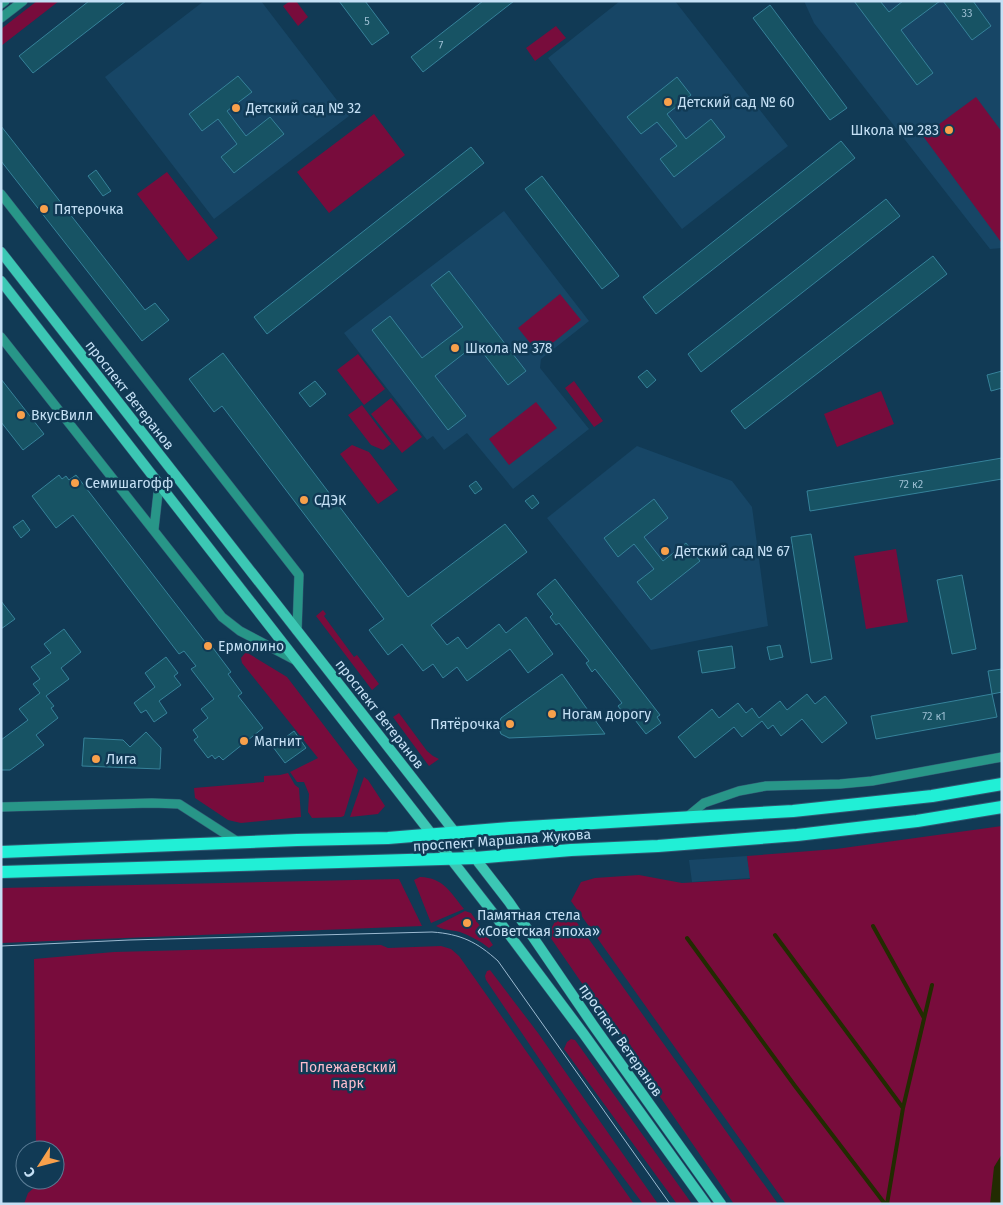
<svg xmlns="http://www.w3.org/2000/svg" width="1003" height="1205" viewBox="0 0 1003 1205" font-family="'Fira Sans',sans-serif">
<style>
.built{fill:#174666}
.green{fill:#780c3c}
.water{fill:#222b01}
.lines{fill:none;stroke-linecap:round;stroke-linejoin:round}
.stream{stroke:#222b01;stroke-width:4}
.building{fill:#175364;stroke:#36829a}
.street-casing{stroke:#315872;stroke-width:10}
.secondary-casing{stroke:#315872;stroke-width:11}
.primary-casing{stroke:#315872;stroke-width:14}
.street{stroke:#289688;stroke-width:9}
.secondary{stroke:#3cc7b4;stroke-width:10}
.primary{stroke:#21efd6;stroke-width:12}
.tram{stroke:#9cbad1;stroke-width:1}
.poi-dot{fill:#f8a04b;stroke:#113a55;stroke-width:2}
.labels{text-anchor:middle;stroke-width:5;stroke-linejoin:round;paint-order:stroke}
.number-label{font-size:11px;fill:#9abdd1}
.poi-label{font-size:14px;fill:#c5e0f5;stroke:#113a55;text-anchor:start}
.street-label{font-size:14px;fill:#c5e0f5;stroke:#113a55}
.park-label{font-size:14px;fill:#fcbdcd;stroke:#113a55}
</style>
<rect width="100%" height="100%" fill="#113a55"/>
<path class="built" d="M 204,1 L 261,1 L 349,116 L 214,219 L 105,77 Z
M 620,1 L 675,1 L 788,146 L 682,229 L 548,58 Z
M 804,1 L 1002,1 L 1002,248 L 990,249 L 814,23 Z
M 504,211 L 589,321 L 541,359 L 540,368 L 589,429 L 513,489 L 467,433 L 444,450 L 433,436 L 427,440 L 344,333 Z
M 637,446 L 732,481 L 752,507 L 768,626 L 651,650 L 547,518 Z
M 747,856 L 751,878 L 692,882 L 689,860 Z"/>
<path class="green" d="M 37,1 L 59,1 L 1,46 L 1,29 Z
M 290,1 L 296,1 L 308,17 L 298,26 L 283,6 Z
M 556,26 L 566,38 L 535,61 L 526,48 Z
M 976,97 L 1002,132 L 1001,242 L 923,136 Z
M 374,114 L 405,155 L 329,213 L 297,172 Z
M 167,172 L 218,238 L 188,261 L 137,194 Z
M 560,294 L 581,320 L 539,354 L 518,328 Z
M 358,354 L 385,389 L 364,405 L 337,370 Z
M 574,381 L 603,421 L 594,427 L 565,388 Z
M 881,391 L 894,424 L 837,447 L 824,414 Z
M 391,398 L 422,437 L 402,453 L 371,414 Z
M 536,402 L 557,428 L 509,465 L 489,439 Z
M 362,405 L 391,444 L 383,450 L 371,445 L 348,415 Z
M 352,445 L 369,452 L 398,490 L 378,504 L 340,454 Z
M 896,549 L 908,622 L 866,629 L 854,556 Z
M 323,610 L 326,614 L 324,616 L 354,657 L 357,655 L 379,684 L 372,690 L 316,616 Z
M 246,652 L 287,677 L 358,770 L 344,816 L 341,817 L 312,818 L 308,812 L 309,794 L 304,782 L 297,782 L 290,772 L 318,758 L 242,663 L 241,658 Z
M 399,713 L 427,751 L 433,756 L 439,759 L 429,766 L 393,717 Z
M 288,773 L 295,785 L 299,788 L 301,817 L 241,823 L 228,820 L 195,798 L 194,788 L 264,782 L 264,776 L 280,775 Z
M 364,777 L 368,780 L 385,806 L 378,814 L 350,817 Z
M 1002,826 L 1002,1204 L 786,1204 L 571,901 L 581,882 L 595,878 L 639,875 L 682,883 L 750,879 L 747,856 L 836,849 Z
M 420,877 C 444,878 450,892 464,909 L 431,923 L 414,880 Z
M 399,879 L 422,926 L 1,943 L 1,888 Z
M 568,910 L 778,1204 L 734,1204 L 548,934 L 560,913 Z
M 465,911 L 471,913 L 493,945 L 489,948 C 480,941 471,936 460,932 C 452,930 442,930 436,926 Z
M 381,945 L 388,948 L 441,946 L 451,949 L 459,956 L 634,1204 L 24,1204 L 28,1193 L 35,1187 L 35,1180 L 55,1180 L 55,1150 L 36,1150 L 34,959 L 114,952 Z
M 490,970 L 538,1033 L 658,1204 L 643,1204 L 582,1122 L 486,980 L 485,976 L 487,971 Z
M 571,1039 L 575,1040 L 692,1204 L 677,1204 L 564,1049 L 567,1042 Z"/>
<path class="water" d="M 1002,1154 L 1002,1204 L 990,1204 L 994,1167 Z"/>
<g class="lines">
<path class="stream" d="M 873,926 L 924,1018
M 775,935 L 903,1108
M 687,938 L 795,1086 L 885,1204
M 887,1204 L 903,1108 L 932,985"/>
</g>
<path class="building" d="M 89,1 L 126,1 L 33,73 L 19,56 Z
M 339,1 L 365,1 L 389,33 L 372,45 Z
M 483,1 L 514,1 L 423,72 L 411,57 Z
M 854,1 L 880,1 L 889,12 L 903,1 L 940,1 L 901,30 L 933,73 L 917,85 Z
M 943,1 L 973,1 L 991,26 L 972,40 Z
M 770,5 L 847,108 L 830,120 L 753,18 Z
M 238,76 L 252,92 L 227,111 L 246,136 L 270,117 L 284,134 L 234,173 L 221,157 L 237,144 L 218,119 L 202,131 L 189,114 Z
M 677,77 L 691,95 L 667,114 L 686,139 L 711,119 L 725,137 L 674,177 L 660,159 L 677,146 L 657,122 L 641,134 L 627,117 Z
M 1,126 L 145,310 L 155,303 L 169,320 L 142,341 L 1,161 Z
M 841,141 L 855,158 L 656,314 L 643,297 Z
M 471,147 L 484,163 L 267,334 L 254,317 Z
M 96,170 L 111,191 L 103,196 L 88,176 Z
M 542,176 L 619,276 L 602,289 L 525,189 Z
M 886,199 L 900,216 L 701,372 L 688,354 Z
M 933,256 L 947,274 L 745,429 L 731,411 Z
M 449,271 L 526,371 L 508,385 L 476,344 L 435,376 L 466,416 L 448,430 L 372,330 L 390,316 L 422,358 L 463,327 L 431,285 Z
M 223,353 L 408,597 L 505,524 L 527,552 L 431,625 L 447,645 L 458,637 L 467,649 L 499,624 L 506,633 L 526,617 L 553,654 L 528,673 L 510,649 L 467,681 L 457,667 L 443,678 L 433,664 L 423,671 L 402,644 L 388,655 L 369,630 L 384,619 L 222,406 L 214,412 L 189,379 Z
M 647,370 L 656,380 L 647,388 L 638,377 Z
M 1002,371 L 1002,388 L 991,391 L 987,375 Z
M 1,379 L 44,434 L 23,450 L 1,422 Z
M 315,381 L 326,394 L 310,407 L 299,393 Z
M 1002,458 L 1002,479 L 810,511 L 807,491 Z
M 59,475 L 62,479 L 66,476 L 69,480 L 76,475 L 205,642 L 207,640 L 231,672 L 228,674 L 242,693 L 238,696 L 263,728 L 223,760 L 219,756 L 215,759 L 212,755 L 208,758 L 194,740 L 198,737 L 193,730 L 208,718 L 201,709 L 214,699 L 191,669 L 196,666 L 184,651 L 179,654 L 73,515 L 56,528 L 32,496 Z
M 476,481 L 482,489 L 475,494 L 469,486 Z
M 533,495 L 539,503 L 532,509 L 525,501 Z
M 654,499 L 668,518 L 644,537 L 663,561 L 686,543 L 700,561 L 651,600 L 637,582 L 654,569 L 634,544 L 618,557 L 604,538 Z
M 23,520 L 30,530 L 21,538 L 13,527 Z
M 811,534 L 832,659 L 811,663 L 791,537 Z
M 962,575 L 976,649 L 952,654 L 937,580 Z
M 555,579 L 660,715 L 657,717 L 661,723 L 646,734 L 628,711 L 624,714 L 618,706 L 622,703 L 595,669 L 592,672 L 586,663 L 589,661 L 559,623 L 556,625 L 550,617 L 553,614 L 537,594 Z
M 1,601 L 15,619 L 1,629 Z
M 64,629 L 81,652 L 61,668 L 69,679 L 46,696 L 54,706 L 51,708 L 58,718 L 36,735 L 44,745 L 10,770 L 1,770 L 1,740 L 28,720 L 19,709 L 40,693 L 33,684 L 40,679 L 31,667 L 51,653 L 44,644 Z
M 780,645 L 783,657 L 770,660 L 767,647 Z
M 732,646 L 735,668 L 702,673 L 698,651 Z
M 166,657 L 178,673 L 174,676 L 181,685 L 159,701 L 167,713 L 154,722 L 146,710 L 141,713 L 134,703 L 155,687 L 145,673 Z
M 1002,669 L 1002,692 L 992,694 L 988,671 Z
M 562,674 L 605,734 L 509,738 L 501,734 L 498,726 L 501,718 Z
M 807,694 L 815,704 L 825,696 L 847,723 L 822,743 L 802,719 L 781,736 L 773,725 L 768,729 L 762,721 L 742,737 L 734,727 L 695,758 L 678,737 L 712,709 L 719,718 L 738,703 L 746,713 L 752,708 L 759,718 L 780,701 L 787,710 Z
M 992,694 L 997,717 L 876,739 L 871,716 Z
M 294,731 L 306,748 L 285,763 L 273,747 Z
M 146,732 L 161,748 L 160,769 L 82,766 L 84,738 L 123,740 L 130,747 Z"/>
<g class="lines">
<defs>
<path id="street" d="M 1,4 L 5,1
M 1,18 L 23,1
M 1,194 L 299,575 L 297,631
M 1,337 L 222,617 L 240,631 L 295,660
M 154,529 L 159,484
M 1,807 L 152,803 L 179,804 L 238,842
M 687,817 L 704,803 L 739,791 L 766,786 L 840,784 L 872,781 L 1002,757"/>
<path id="secondary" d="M 1,252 L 475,858 L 509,902 L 593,1025 L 721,1204
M 1,281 L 493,913 L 583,1033 L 706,1204"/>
<path id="primary" d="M 1,852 L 297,840 L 388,838 L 510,828 L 793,811 L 932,796 L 1002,784
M 1,872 L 475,858 L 571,850 L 658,846 L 797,835 L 917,821 L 1002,807"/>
</defs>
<use href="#street" class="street-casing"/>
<use href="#secondary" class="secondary-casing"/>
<use href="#primary" class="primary-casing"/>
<use href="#street" class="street"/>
<use href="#secondary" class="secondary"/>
<use href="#primary" class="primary"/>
<path class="tram" d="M 1,946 L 129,940 L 432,932 C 461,934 477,942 498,961 L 670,1204"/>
</g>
<g class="poi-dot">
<circle cx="668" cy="102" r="5"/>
<circle cx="236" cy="108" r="5"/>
<circle cx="949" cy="130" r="5"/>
<circle cx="44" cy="209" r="5"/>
<circle cx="455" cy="348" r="5"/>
<circle cx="21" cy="415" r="5"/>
<circle cx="75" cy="483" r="5"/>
<circle cx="304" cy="500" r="5"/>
<circle cx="665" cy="551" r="5"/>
<circle cx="208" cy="646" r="5"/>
<circle cx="552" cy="714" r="5"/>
<circle cx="510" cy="724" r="5"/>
<circle cx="244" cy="741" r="5"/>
<circle cx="96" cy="759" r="5"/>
<circle cx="467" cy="923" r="5"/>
</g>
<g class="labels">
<g class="number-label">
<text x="967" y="17">33</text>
<text x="367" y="25">5</text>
<text x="441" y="49">7</text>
<text x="911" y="488">72 к2</text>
<text x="934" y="720">72 к1</text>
</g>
<g class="poi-label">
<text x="678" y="107">Детский сад № 60</text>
<text x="246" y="113">Детский сад № 32</text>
<text x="939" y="135" text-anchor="end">Школа № 283</text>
<text x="54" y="214">Пятерочка</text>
<text x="465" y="353">Школа № 378</text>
<text x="31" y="420">ВкусВилл</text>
<text x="85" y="488">Семишагофф</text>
<text x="314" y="505">СДЭК</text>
<text x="675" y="556">Детский сад № 67</text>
<text x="218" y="651">Ермолино</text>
<text x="562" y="719">Ногам дорогу</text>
<text x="500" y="729" text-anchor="end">Пятёрочка</text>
<text x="254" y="746">Магнит</text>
<text x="106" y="764">Лига</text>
<text x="477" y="920">Памятная стела<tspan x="477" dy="16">«Советская эпоха»</tspan></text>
</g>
<g class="street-label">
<text transform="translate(130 395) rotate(52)" y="5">проспект Ветеранов</text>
<text transform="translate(380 714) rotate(52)" y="5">проспект Ветеранов</text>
<text transform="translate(502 840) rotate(-4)" y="5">проспект Маршала Жукова</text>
<text transform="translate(621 1040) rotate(55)" y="5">проспект Ветеранов</text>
</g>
<g class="park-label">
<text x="348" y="1072">Полежаевский<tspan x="348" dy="16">парк</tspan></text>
</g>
</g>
<rect width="1003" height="1205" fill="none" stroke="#c5e0f5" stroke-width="5"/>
<g transform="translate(40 1165) rotate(234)"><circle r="24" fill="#113a55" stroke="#597c95"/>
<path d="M0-4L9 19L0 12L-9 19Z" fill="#f8a04b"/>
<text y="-8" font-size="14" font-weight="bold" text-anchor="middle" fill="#c5e0f5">С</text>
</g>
</svg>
